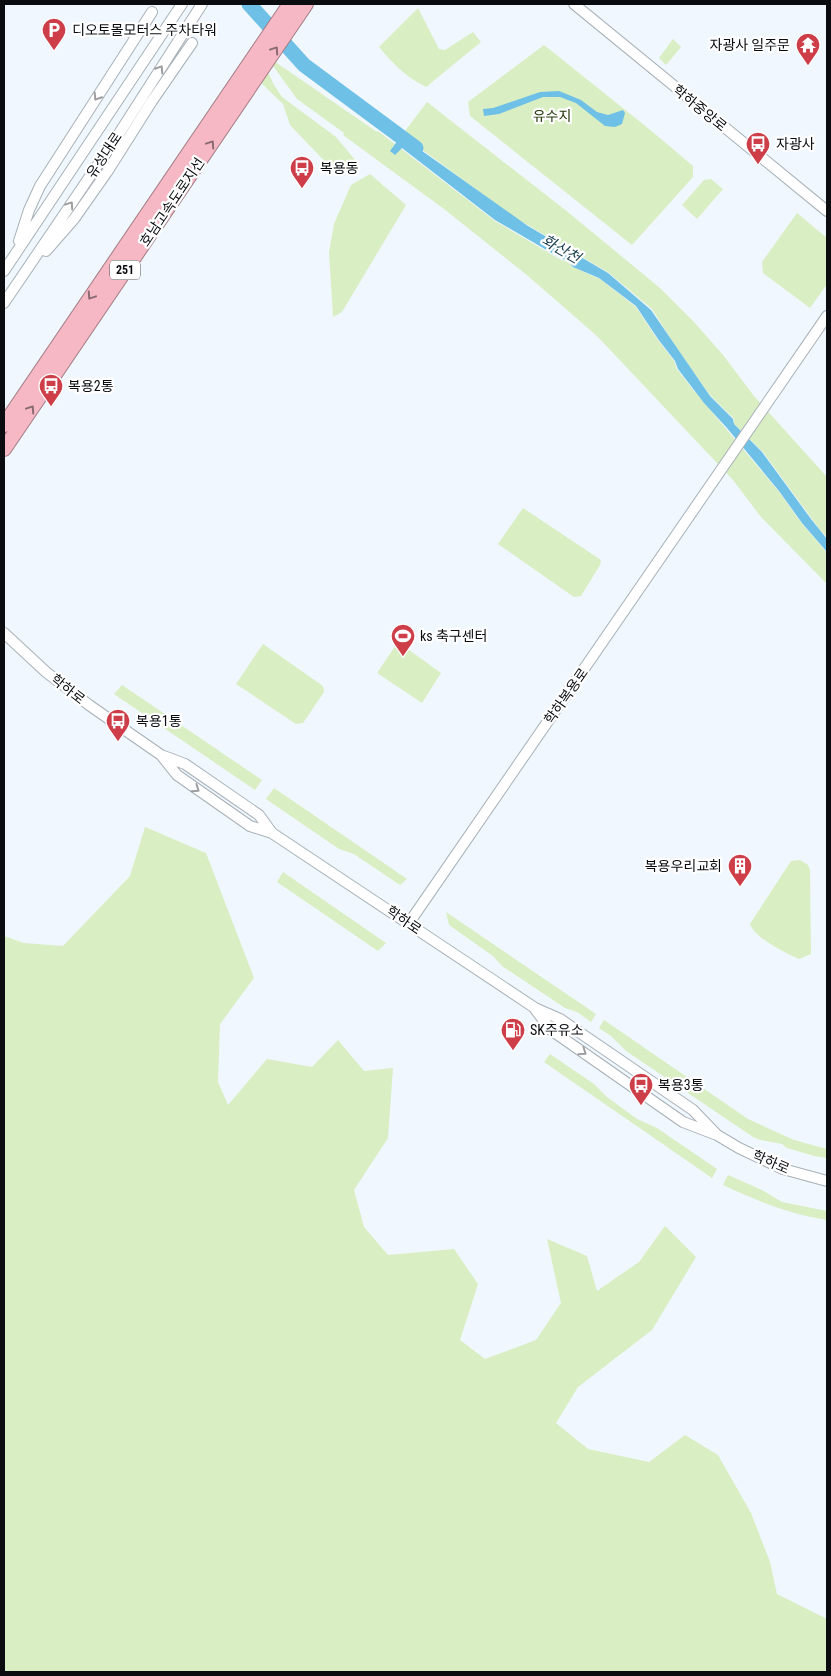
<svg xmlns="http://www.w3.org/2000/svg" width="831" height="1676" viewBox="0 0 831 1676" font-family="'Roboto Condensed','Noto Sans KR',sans-serif">
<style>
.green{fill:#d9eec2}
.water{fill:#6ec0e6}
.lines{fill:none;stroke-linecap:round;stroke-linejoin:round}
.river{stroke:#6ec0e6;stroke-width:15}
.secondary-casing{stroke:#a8b0b8;stroke-width:12}
.highway-casing{stroke:#a37c85;stroke-width:16}
.secondary{stroke:#fff;stroke-width:10}
.highway{stroke:#f5b8c4;stroke-width:14}
.oneway{stroke:#8b6b73}
.oneway2{stroke:#9d9e9f}
.labels{text-anchor:middle;stroke-width:4.5;stroke-linejoin:round;paint-order:stroke}
.shield{fill:#fff;stroke:#545557;stroke-width:1}
.shield-label{font-size:12px;font-weight:bold;fill:#0a0c0f}
.poi-label{font-size:14px;fill:#0a0c0f;stroke:#fff;text-anchor:start}
.street-label{font-size:14px;fill:#0a0c0f;stroke:#fff}
.park-label{font-size:14px;fill:#1e3000;stroke:#fff}
.water-label{font-size:15px;font-style:italic;fill:#1d4252;stroke:#fff}
</style>
<rect width="100%" height="100%" fill="#f0f7fe"/>
<path class="green" d="M 418,8 L 439,49 L 445,50 L 473,32 L 481,42 L 426,87 C 406,77 393,64 379,47 Z
M 673,39 L 681,47 L 666,65 L 659,58 Z
M 544,45 L 649,129 L 693,166 L 693,177 L 632,245 L 470,116 L 468,102 Z
M 274,61 L 377,132 L 378,131 L 495,221 L 561,260 L 567,261 L 573,267 L 600,279 L 636,307 L 655,336 L 674,361 L 677,369 L 690,386 L 780,493 L 799,520 L 827,553 L 827,584 L 761,517 L 733,480 L 597,336 L 528,276 L 444,209 L 343,135 L 344,133 L 297,99 L 271,63 Z
M 266,71 L 269,74 L 274,85 L 282,97 L 336,137 L 356,161 L 351,168 L 333,170 L 290,125 L 283,104 L 259,81 Z
M 427,102 L 569,213 L 660,288 L 694,322 L 723,355 L 754,396 L 827,477 L 827,537 L 820,530 L 763,452 L 734,424 L 734,419 L 709,394 L 676,347 L 652,309 L 609,273 L 514,217 L 402,135 Z
M 370,174 L 406,205 L 342,312 L 333,317 L 329,252 L 334,224 L 351,185 Z
M 711,179 L 723,189 L 697,219 L 682,205 L 704,180 Z
M 797,213 L 827,238 L 827,284 L 810,308 L 763,273 L 762,262 Z
M 523,508 L 601,560 L 600,565 L 581,596 L 574,597 L 498,544 Z
M 398,642 L 441,673 L 422,703 L 377,673 Z
M 263,644 L 323,686 L 324,692 L 303,723 L 296,724 L 236,684 Z
M 122,685 L 262,780 L 255,790 L 114,694 Z
M 274,788 L 407,879 L 400,885 L 354,854 L 339,849 L 266,799 Z
M 145,827 L 206,853 L 254,978 L 220,1024 L 218,1082 L 228,1105 L 267,1059 L 312,1067 L 338,1040 L 364,1071 L 393,1068 L 388,1138 L 354,1190 L 364,1227 L 388,1255 L 454,1249 L 478,1284 L 460,1340 L 485,1359 L 536,1340 L 561,1303 L 547,1239 L 587,1256 L 597,1291 L 639,1262 L 665,1226 L 696,1257 L 652,1330 L 578,1387 L 556,1423 L 588,1449 L 649,1462 L 685,1435 L 718,1455 L 751,1513 L 770,1562 L 777,1594 L 827,1619 L 827,1672 L 4,1672 L 4,936 L 24,943 L 63,946 L 130,876 Z
M 800,860 L 808,865 L 810,870 L 811,954 L 799,959 C 785,953 755,938 750,924 L 791,861 Z
M 283,872 L 386,943 L 378,951 L 277,882 Z
M 446,912 L 596,1014 L 591,1022 L 577,1012 L 565,1008 L 502,966 L 493,956 L 449,925 Z
M 604,1020 L 748,1119 L 794,1140 L 827,1149 L 827,1158 L 814,1156 L 787,1148 L 782,1144 L 760,1140 L 753,1137 L 626,1051 L 611,1036 L 599,1028 Z
M 550,1054 L 594,1084 L 607,1097 L 637,1119 L 657,1128 L 717,1169 L 712,1178 L 544,1062 Z
M 728,1175 L 762,1190 L 782,1202 L 827,1211 L 827,1220 C 790,1214 757,1201 723,1185 Z"/>
<path class="water" d="M 559,91 L 581,100 L 597,112 L 608,115 L 623,110 L 625,113 L 622,124 L 615,127 L 605,126 L 576,103 L 560,97 L 543,97 L 499,114 L 484,116 L 483,109 L 493,108 L 540,92 Z
M 401,136 L 528,226 L 608,273 L 651,310 L 710,396 L 733,419 L 734,424 L 762,452 L 811,519 L 827,539 L 827,552 L 802,523 L 779,491 L 727,428 L 704,403 L 678,369 L 675,361 L 658,339 L 636,306 L 599,278 L 573,267 L 567,260 L 562,259 L 495,220 L 402,148 L 395,155 L 390,151 Z"/>
<g class="lines">
<path class="river" d="M 249,4 L 304,65 L 416,148"/>
<defs>
<path id="secondary" d="M 574,4 L 827,211
M 19,241 L 29,210 L 40,186 L 152,12
M 46,251 L 74,219 L 107,172 L 152,101 L 192,43
M 4,271 L 182,4
M 4,303 L 120,132 L 202,4
M 4,633 L 46,672 L 89,705 L 161,755 L 185,764 L 259,815 L 272,833
M 161,755 L 177,775 L 250,826 L 272,833 L 535,1008 L 560,1019 L 693,1110 L 717,1135
M 409,923 L 827,316
M 535,1009 L 551,1030 L 683,1122 L 717,1135 L 739,1148 L 783,1169 L 827,1181"/>
<path id="highway" d="M 4,425 L 290,4
M 4,449 L 306,4"/>
</defs>
<use href="#secondary" class="secondary-casing"/>
<use href="#highway" class="highway-casing"/>
<use href="#secondary" class="secondary"/>
<use href="#highway" class="highway"/>
</g>
<defs><path id="oneway-chevron" d="M-2-3.5L2.5 0L-2 3.5" fill="none" stroke-width="1.6" stroke-linecap="round" stroke-linejoin="round" transform="scale(1.25)"/></defs>
<g class="oneway">
<use href="#oneway-chevron" transform="translate(275 50) rotate(-56)"/>
<use href="#oneway-chevron" transform="translate(211 144) rotate(-56)"/>
<use href="#oneway-chevron" transform="translate(91 296) rotate(124)"/>
<use href="#oneway-chevron" transform="translate(31 409) rotate(-56)"/>
</g>
<g class="oneway2">
<use href="#oneway-chevron" transform="translate(160 69) rotate(-57)"/>
<use href="#oneway-chevron" transform="translate(97 97) rotate(123)"/>
<use href="#oneway-chevron" transform="translate(70 205) rotate(-56)"/>
<use href="#oneway-chevron" transform="translate(196 789) rotate(35)"/>
<use href="#oneway-chevron" transform="translate(583 1052) rotate(35)"/>
</g>
<defs>
<symbol id="parking-pin" viewBox="-11 -11 22 30"><path d="M0 17L-7.5 6A9.5 9.5 0 1 1 7.5 6Z" fill="#ce3e48" stroke="#fff"/><path d="M-3.5-5.5H1a3.5 3.5 0 0 1 0 7H-1V5.5H-3.5ZM-1-3.4V-.6H.8a1.4 1.4 0 0 0 0-2.8Z" fill="#fff"/></symbol>
<symbol id="temple-pin" viewBox="-11 -11 22 30"><path d="M0 17L-7.5 6A9.5 9.5 0 1 1 7.5 6Z" fill="#ce3e48" stroke="#fff"/><path d="M0-6L5-2H3V0L6.5 2.5H4V6H1.5V3h-3V6H-4V2.5H-6.5L-3 0V-2H-5Z" fill="#fff"/></symbol>
<symbol id="bus-pin" viewBox="-11 -11 22 30"><path d="M0 17L-7.5 6A9.5 9.5 0 1 1 7.5 6Z" fill="#ce3e48" stroke="#fff"/><path d="M-5-6H5V4H4V6H2V4H-2V6H-4V4H-5ZM-3.5-4V0h7V-4ZM-3.5 1.2v1.5H-2V1.2ZM2 1.2v1.5H3.5V1.2Z" fill="#fff"/></symbol>
<symbol id="stadium-pin" viewBox="-11 -11 22 30"><path d="M0 17L-7.5 6A9.5 9.5 0 1 1 7.5 6Z" fill="#ce3e48" stroke="#fff"/><path d="M0-5a6.5 5 0 1 0 0 10a6.5 5 0 1 0 0-10ZM-3.5-1.8h7v3.6h-7Z" fill="#fff"/></symbol>
<symbol id="building-pin" viewBox="-11 -11 22 30"><path d="M0 17L-7.5 6A9.5 9.5 0 1 1 7.5 6Z" fill="#ce3e48" stroke="#fff"/><path d="M-4-6H4V6H1V3H-1V6H-4ZM-2.5-4.3h1.7v1.8h-1.7ZM.8-4.3h1.7v1.8H.8ZM-2.5-1h1.7V.8h-1.7ZM.8-1h1.7V.8H.8Z" fill="#fff"/></symbol>
<symbol id="fuel-pin" viewBox="-11 -11 22 30"><path d="M0 17L-7.5 6A9.5 9.5 0 1 1 7.5 6Z" fill="#ce3e48" stroke="#fff"/><path d="M-5.5-6h7V0h2V4h1.3V-2.5L3-4.5l.8-.8L6-3V5H2.5V1h-1V6h-7ZM-4.2-4.7v3.2H.2V-4.7Z" fill="#fff"/></symbol>
</defs>
<g fill-rule="evenodd">
<use href="#parking-pin" x="40" y="16" width="28" height="38"/>
<use href="#temple-pin" x="794" y="31" width="28" height="38"/>
<use href="#bus-pin" x="744" y="130" width="28" height="38"/>
<use href="#bus-pin" x="288" y="154" width="28" height="38"/>
<use href="#bus-pin" x="37" y="372" width="28" height="38"/>
<use href="#stadium-pin" x="389" y="622" width="28" height="38"/>
<use href="#bus-pin" x="104" y="707" width="28" height="38"/>
<use href="#building-pin" x="726" y="852" width="28" height="38"/>
<use href="#fuel-pin" x="499" y="1016" width="28" height="38"/>
<use href="#bus-pin" x="627" y="1071" width="28" height="38"/>
</g>
<g class="labels">
<rect class="shield" x="110" y="260.5" width="30" height="19" rx="4"/>
<g class="shield-label">
<text x="125" y="274">251</text>
</g>
<g class="poi-label">
<text x="72" y="35">디오토몰모터스 주차타워</text>
<text x="790" y="50" text-anchor="end">자광사 일주문</text>
<text x="776" y="149">자광사</text>
<text x="320" y="173">복용동</text>
<text x="68" y="391">복용2통</text>
<text x="420" y="641">ks 축구센터</text>
<text x="136" y="726">복용1통</text>
<text x="722" y="871" text-anchor="end">복용우리교회</text>
<text x="530" y="1035">SK주유소</text>
<text x="658" y="1090">복용3통</text>
</g>
<g class="street-label">
<text transform="translate(700 108) rotate(39)" y="5">학하중앙로</text>
<text transform="translate(104 155) rotate(-56)" y="5">유성대로</text>
<text transform="translate(172 202) rotate(-56)" y="5">호남고속도로지선</text>
<text transform="translate(68 689) rotate(38)" y="5">학하로</text>
<text transform="translate(566 696) rotate(-55)" y="5">학하복용로</text>
<text transform="translate(404 920) rotate(34)" y="5">학하로</text>
<text transform="translate(771 1162) rotate(23)" y="5">학하로</text>
</g>
<g class="park-label">
<text x="552" y="121">유수지</text>
</g>
<g class="water-label">
<text transform="translate(561 249) rotate(30)" y="5">화산천</text>
</g>
</g>
<rect width="831" height="1676" fill="none" stroke="#0a0c0f" stroke-width="10"/>
</svg>
